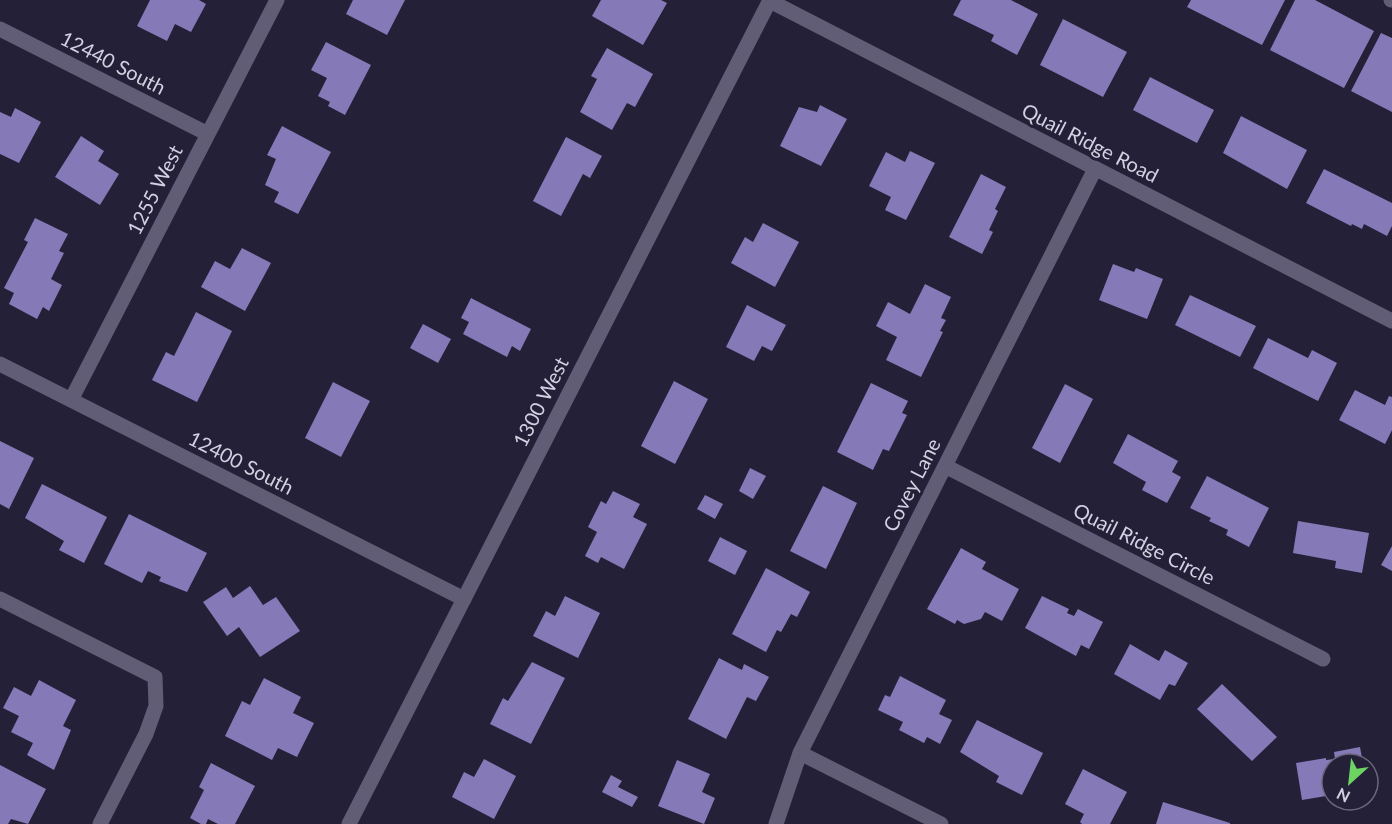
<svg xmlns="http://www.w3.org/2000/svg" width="1392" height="824" viewBox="0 0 1392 824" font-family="Lato,sans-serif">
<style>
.building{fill:#857ab7}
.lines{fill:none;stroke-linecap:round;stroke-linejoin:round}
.minor{stroke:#615d77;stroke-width:15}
.tertiary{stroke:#615d77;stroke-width:15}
.labels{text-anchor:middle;stroke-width:6;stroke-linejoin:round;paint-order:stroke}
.street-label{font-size:20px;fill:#d3d1e1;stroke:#242038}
</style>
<rect width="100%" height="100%" fill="#242038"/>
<path class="building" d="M 150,0 L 199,0 L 206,4 L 191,32 L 175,24 L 167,41 L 137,26 Z
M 353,0 L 405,0 L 387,35 L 346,14 Z
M 601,0 L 661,0 L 667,3 L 643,45 L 592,16 Z
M 961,0 L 1011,0 L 1038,14 L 1017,55 L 991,41 L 994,35 L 953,15 Z
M 1191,0 L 1285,0 L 1262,45 L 1187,7 Z
M 1295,0 L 1315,0 L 1374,31 L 1344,88 L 1270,50 Z
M 1063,19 L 1127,52 L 1103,97 L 1040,65 Z
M 1381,33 L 1392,38 L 1392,112 L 1351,91 Z
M 326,42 L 371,65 L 345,115 L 328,106 L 330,102 L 318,96 L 327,78 L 311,70 Z
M 607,48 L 653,74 L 635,107 L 627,103 L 612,130 L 580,112 L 597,79 L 591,76 Z
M 1150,77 L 1214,110 L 1197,143 L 1133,110 Z
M 820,105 L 847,119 L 821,166 L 780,146 L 799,107 L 817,112 Z
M 15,108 L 41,122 L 19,163 L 0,154 L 0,112 L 11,117 Z
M 1241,116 L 1307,150 L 1287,189 L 1223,153 Z
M 282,126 L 331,152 L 298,214 L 274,202 L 279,192 L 265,185 L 276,159 L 267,155 Z
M 81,136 L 104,151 L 98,161 L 119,174 L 100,205 L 55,177 Z
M 566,137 L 602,156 L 590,178 L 583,174 L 561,216 L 533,201 Z
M 910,151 L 935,163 L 906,220 L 885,210 L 891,197 L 869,186 L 886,152 L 905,162 Z
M 1324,169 L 1392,203 L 1392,226 L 1387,236 L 1364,224 L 1362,229 L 1352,224 L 1351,226 L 1306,203 Z
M 981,174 L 1006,187 L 995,209 L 998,211 L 989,230 L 993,232 L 982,254 L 949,237 Z
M 35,218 L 68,234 L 59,251 L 64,253 L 51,279 L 62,285 L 49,311 L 43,307 L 37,319 L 9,304 L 14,293 L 4,288 L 28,242 L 24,240 Z
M 763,223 L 799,242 L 775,287 L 731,263 L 745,237 L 753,242 Z
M 242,248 L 271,263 L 245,311 L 201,287 L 215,261 L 230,269 Z
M 1113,264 L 1134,272 L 1136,268 L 1163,279 L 1147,319 L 1099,300 Z
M 925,284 L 951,297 L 941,318 L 946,320 L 940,331 L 943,332 L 921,377 L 886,360 L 897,337 L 876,326 L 888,302 L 910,314 Z
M 1190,295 L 1256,326 L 1240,357 L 1175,325 Z
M 471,298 L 531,329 L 520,351 L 512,346 L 507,357 L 463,334 L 469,322 L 461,318 Z
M 747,305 L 786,325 L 772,351 L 762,346 L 754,361 L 726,347 Z
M 196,312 L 232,331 L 197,402 L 152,380 L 166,352 L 174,356 Z
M 423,324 L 451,339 L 438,363 L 410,348 Z
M 1268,338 L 1308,358 L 1312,350 L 1337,363 L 1318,401 L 1253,368 Z
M 674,381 L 708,399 L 675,464 L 641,446 Z
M 333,382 L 370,401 L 341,457 L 305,438 Z
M 871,383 L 908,401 L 902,413 L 907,415 L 889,451 L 883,449 L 873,470 L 837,452 Z
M 1065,384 L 1093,399 L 1060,463 L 1032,448 Z
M 1355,390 L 1385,405 L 1389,396 L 1392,397 L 1392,430 L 1385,444 L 1339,420 Z
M 1128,434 L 1178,461 L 1172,472 L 1181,477 L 1167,503 L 1142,490 L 1146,482 L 1113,463 Z
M 0,441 L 34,458 L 9,509 L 0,504 Z
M 750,468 L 766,476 L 753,499 L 739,491 Z
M 1207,476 L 1269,508 L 1249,547 L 1226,535 L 1228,530 L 1209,521 L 1211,518 L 1190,508 Z
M 42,484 L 107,517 L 84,563 L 59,550 L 64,541 L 25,518 Z
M 823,486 L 857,503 L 826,569 L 790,551 Z
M 613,491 L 640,504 L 633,517 L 647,524 L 624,569 L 601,557 L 598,563 L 585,556 L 597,532 L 588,527 L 601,501 L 606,504 Z
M 705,495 L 723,504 L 715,519 L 697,509 Z
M 129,514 L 207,553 L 187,592 L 159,581 L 161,577 L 148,571 L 142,583 L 104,564 Z
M 1298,521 L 1369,533 L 1362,573 L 1335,568 L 1336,561 L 1293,553 Z
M 720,537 L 747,551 L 735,575 L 708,561 Z
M 1392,546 L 1392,571 L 1381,565 Z
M 961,548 L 986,562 L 982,569 L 1019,589 L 1002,621 L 985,612 L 981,619 L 964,624 L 957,620 L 955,624 L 927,609 Z
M 766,568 L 810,592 L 797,617 L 791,614 L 781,632 L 777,630 L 766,652 L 732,634 Z
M 250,586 L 263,605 L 276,597 L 300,631 L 260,657 L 239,627 L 227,636 L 203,602 L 226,587 L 233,598 Z
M 565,596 L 600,613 L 578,658 L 533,636 L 546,611 L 555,616 Z
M 1042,596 L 1069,609 L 1067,613 L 1074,616 L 1078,609 L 1103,622 L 1089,649 L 1081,645 L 1076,656 L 1025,628 Z
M 1130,644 L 1159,661 L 1165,650 L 1188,663 L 1175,686 L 1169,684 L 1160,700 L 1114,674 Z
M 719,658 L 742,670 L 744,664 L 769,677 L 756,701 L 747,697 L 726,739 L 688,719 Z
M 532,662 L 565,678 L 531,744 L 490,724 L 503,698 L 508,701 Z
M 900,676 L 946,700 L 939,714 L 952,720 L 940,744 L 927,737 L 924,743 L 899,730 L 903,722 L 878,710 L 885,695 L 890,697 Z
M 264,678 L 301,697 L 293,713 L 314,723 L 297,757 L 278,748 L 272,760 L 225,736 L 242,701 L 250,705 Z
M 39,680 L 76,700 L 63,726 L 71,730 L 54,770 L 27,755 L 33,743 L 11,732 L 19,716 L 3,708 L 14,687 L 31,696 Z
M 1222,684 L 1277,737 L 1252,761 L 1197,709 Z
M 977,720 L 1043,753 L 1022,795 L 996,782 L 999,776 L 960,752 Z
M 1360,747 L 1363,764 L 1332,764 L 1332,795 L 1302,800 L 1296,763 L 1326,758 L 1326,760 L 1335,759 L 1334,752 Z
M 484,759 L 516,776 L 494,819 L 452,797 L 464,772 L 474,777 Z
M 677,760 L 710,774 L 702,792 L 715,798 L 704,824 L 658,806 Z
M 211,763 L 255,786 L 235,824 L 218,824 L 208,819 L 206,824 L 201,824 L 190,818 L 204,790 L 199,787 Z
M 0,765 L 46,789 L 28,824 L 11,819 L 8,824 L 0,824 Z
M 1083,769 L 1127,792 L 1110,824 L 1082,824 L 1080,822 L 1084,814 L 1065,804 Z
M 611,775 L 622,781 L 618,787 L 638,797 L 632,807 L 602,792 Z
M 1163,802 L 1230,823 L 1230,824 L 1156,824 Z"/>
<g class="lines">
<path class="minor" d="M 1391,0 L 1392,0
M 770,1 L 1392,321
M 0,29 L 208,134
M 0,364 L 464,599
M 71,400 L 277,0
M 945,466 L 1323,659
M 0,599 L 155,677 L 156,706 L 146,734 L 100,824
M 800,753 L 941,824
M 776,824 L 800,753 L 1095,169"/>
<path class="tertiary" d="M 349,824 L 770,0"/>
</g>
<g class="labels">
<g class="street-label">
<text transform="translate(113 63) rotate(27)" y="7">12440 South</text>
<text transform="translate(1090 143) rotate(27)" y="7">Quail Ridge Road</text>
<text transform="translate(155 190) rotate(-63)" y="7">1255 West</text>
<text transform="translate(541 402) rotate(-63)" y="7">1300 West</text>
<text transform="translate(241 463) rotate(27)" y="7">12400 South</text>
<text transform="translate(912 485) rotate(-63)" y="7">Covey Lane</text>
<text transform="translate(1144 544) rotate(27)" y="7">Quail Ridge Circle</text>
</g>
</g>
<g transform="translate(1350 782) rotate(207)"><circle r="28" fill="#242038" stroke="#6a677c" stroke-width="1.5"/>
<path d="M0-4.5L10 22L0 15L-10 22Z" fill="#6dd362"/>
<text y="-9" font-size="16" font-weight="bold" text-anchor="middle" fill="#d3d1e1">N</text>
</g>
</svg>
